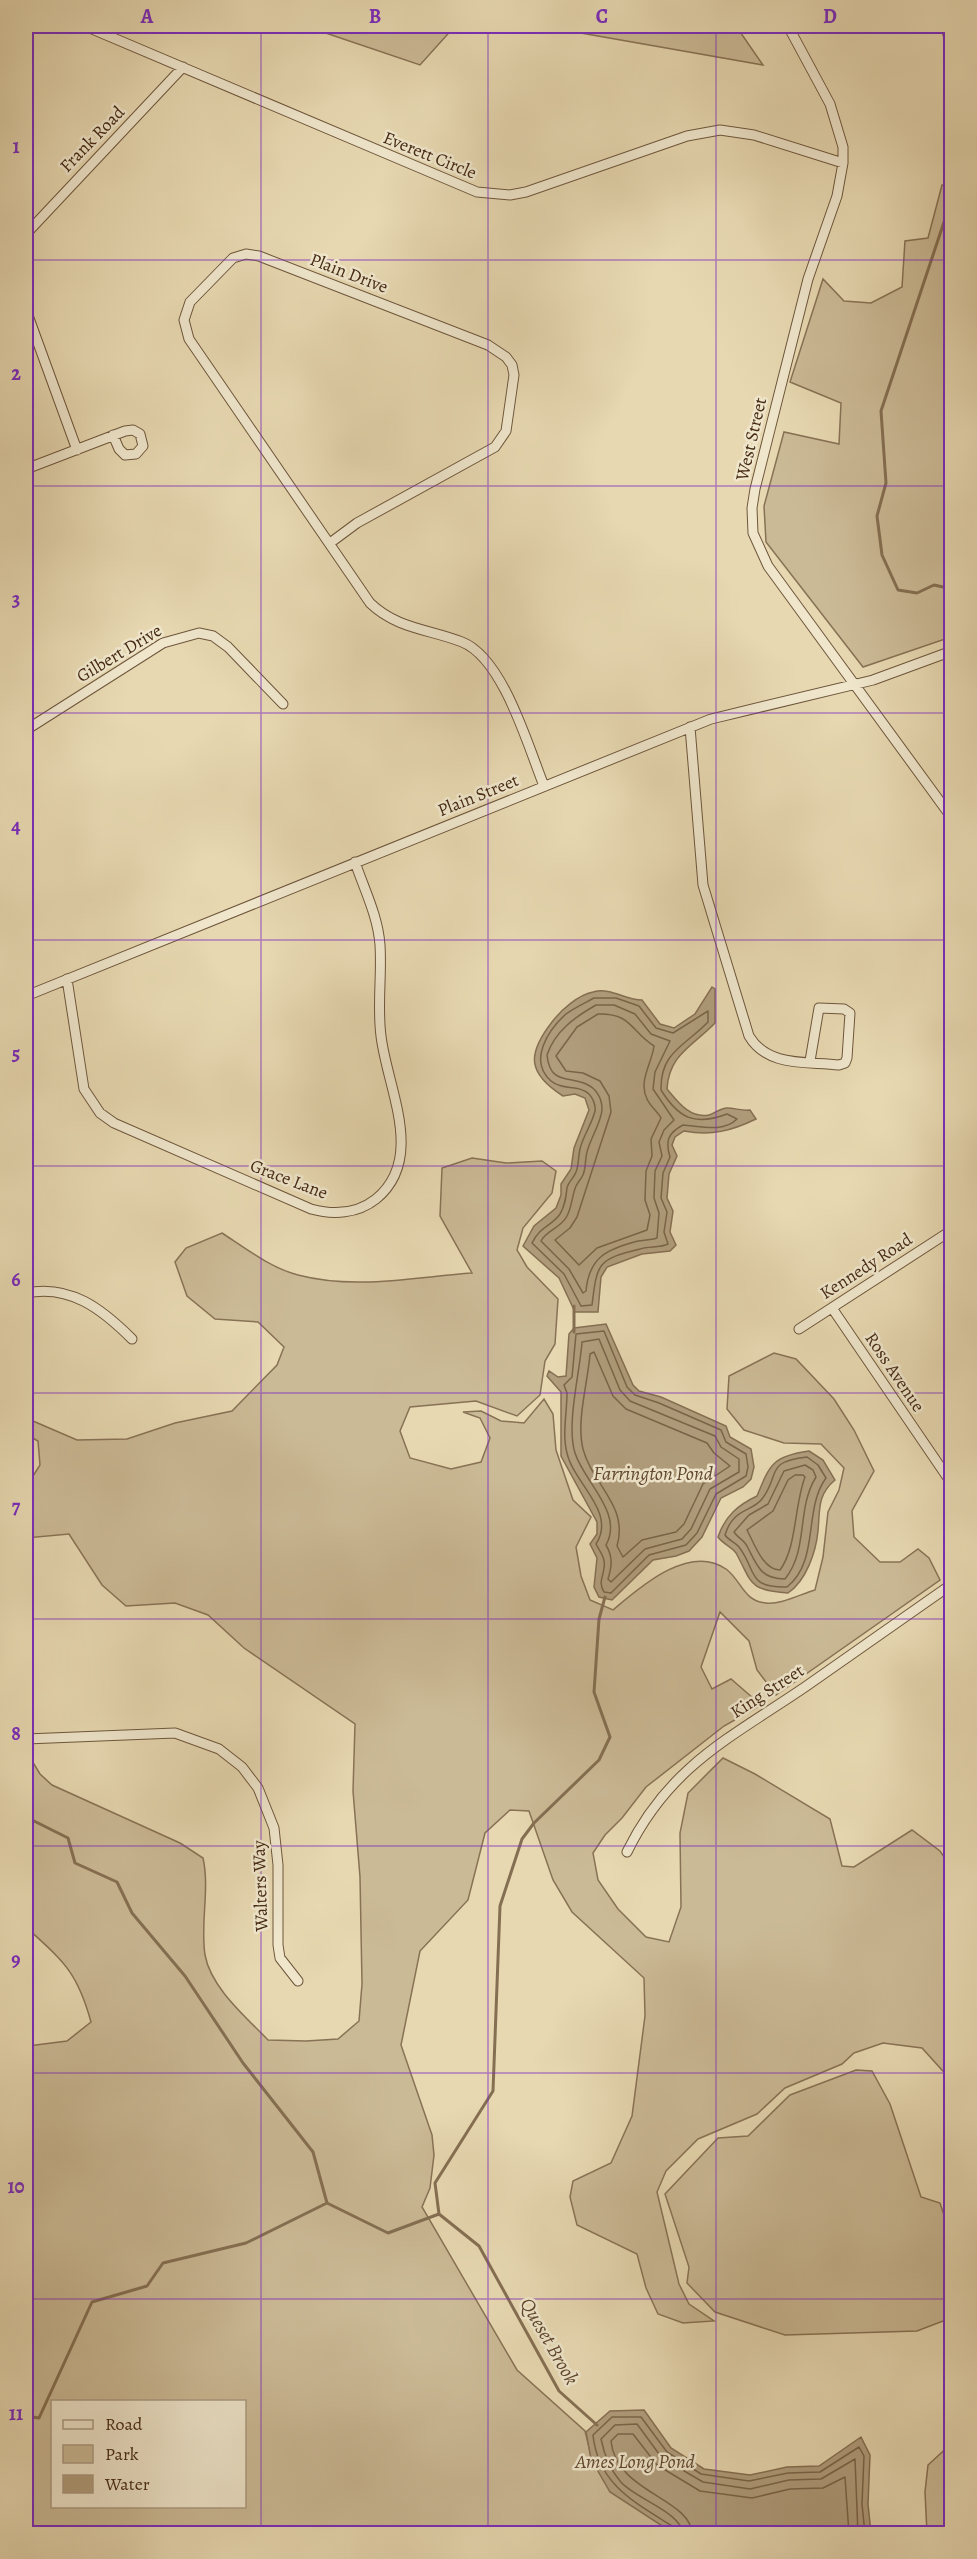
<svg xmlns="http://www.w3.org/2000/svg" width="977" height="2559" viewBox="0 0 977 2559" font-family="Alegreya,serif">
<style>
.green{fill:#cbba96;stroke:#887255;stroke-width:1.5;fill-rule:evenodd}
.water{fill:#b09d7c;stroke:#856f52;stroke-width:1.5}
.lines{fill:none;stroke-linecap:round;stroke-linejoin:round}
.shore{stroke:#7a6448;stroke-width:1.5}
.stream{stroke:#856f52;stroke-width:3}
.minor-casing{stroke:#6e563b;stroke-width:11}
.minor{stroke:#efe6cc;stroke-width:9}
.grid{fill:none;stroke:#7b2cbf;stroke-width:1.5;stroke-opacity:0.55}
.labels{text-anchor:middle;stroke-width:5;stroke-linejoin:round;paint-order:stroke}
.street-label{font-size:18px;fill:#452a14;stroke:#efe6cc}
.water-label{font-size:20px;font-style:italic;fill:#60472e;stroke:#efe6cc}
.neatline{fill:none;stroke:#7b2cbf;stroke-width:2}
.grid-label{font-size:20px;text-anchor:middle;font-weight:bold;fill:#7b2cbf}
</style>
<rect width="100%" height="100%" fill="#e7d8b1"/>
<filter id="stains"><feTurbulence type="fractalNoise" baseFrequency=".00333" numOctaves="4"/><feColorMatrix values="0 0 0 0 .2 0 0 0 0 .09 0 0 0 0 .02 0 0 0 .5 -.17"/></filter>
<radialGradient id="worn" r=".72"><stop offset=".6" stop-color="#630" stop-opacity="0"/><stop offset="1" stop-color="#630" stop-opacity=".3"/></radialGradient>
<path class="green" d="M 305,26 L 455,26 L 420,65 Z
M 541,26 L 736,26 L 763,65 Z
M 942,185 L 952,186 L 951,637 L 863,667 L 766,542 L 764,506 L 784,432 L 839,444 L 841,403 L 790,382 L 823,279 L 844,301 L 871,303 L 902,287 L 905,241 L 928,238 Z
M 472,1158 L 506,1163 L 542,1161 L 556,1171 L 552,1193 L 523,1228 L 517,1250 L 527,1267 L 558,1299 L 555,1344 L 545,1361 L 540,1395 L 517,1416 L 476,1401 L 410,1407 L 400,1431 L 410,1458 L 451,1469 L 481,1462 L 490,1438 L 480,1418 L 463,1412 L 481,1411 L 501,1421 L 524,1423 L 544,1399 L 553,1414 L 556,1450 L 573,1500 L 591,1517 L 576,1547 L 581,1576 L 590,1600 L 613,1610 C 639,1588 689,1543 726,1569 C 742,1581 743,1601 766,1603 C 780,1605 801,1594 815,1590 L 823,1557 L 828,1512 L 839,1490 L 844,1468 L 821,1444 L 784,1443 L 744,1430 L 727,1409 L 729,1376 L 774,1353 L 796,1359 L 834,1399 L 854,1430 L 874,1471 L 852,1511 L 854,1537 L 880,1562 L 900,1562 L 918,1549 L 929,1558 L 940,1580 L 776,1695 L 757,1670 L 749,1641 L 720,1612 L 701,1667 L 712,1689 L 731,1679 L 761,1705 L 724,1726 L 646,1787 L 622,1818 L 605,1835 L 593,1853 L 598,1880 L 618,1909 L 646,1937 L 669,1942 L 681,1907 L 680,1833 L 688,1793 L 723,1758 L 755,1774 L 830,1819 L 842,1866 L 854,1867 L 912,1830 L 940,1851 L 951,1867 L 951,2080 L 922,2048 L 883,2043 L 854,2053 L 842,2064 L 785,2088 L 757,2114 L 698,2139 L 666,2171 L 657,2192 L 679,2284 L 689,2304 L 714,2321 L 683,2323 L 658,2314 L 646,2288 L 637,2254 L 577,2225 L 570,2197 L 573,2181 L 611,2163 L 632,2116 L 645,2016 L 644,1978 L 572,1912 L 553,1880 L 529,1811 L 510,1810 L 485,1833 L 468,1900 L 420,1951 L 401,2045 L 432,2135 L 434,2155 L 430,2188 L 422,2207 L 517,2370 L 585,2431 L 593,2462 L 673,2533 L 26,2533 L 26,2040 L 28,2046 L 67,2041 L 91,2022 C 77,1971 63,1961 26,1927 L 26,1751 L 40,1774 L 52,1785 L 180,1843 L 203,1858 C 210,1890 200,1923 205,1955 C 211,1988 246,2017 268,2040 L 306,2041 L 338,2039 L 359,2021 L 362,1984 L 360,1877 L 353,1791 L 355,1724 L 244,1648 L 208,1615 L 175,1603 L 126,1606 L 102,1585 L 69,1534 L 26,1538 L 26,1487 L 40,1465 L 38,1441 L 26,1434 L 26,1415 L 33,1421 L 77,1440 L 127,1439 L 175,1423 L 232,1411 L 277,1365 L 284,1347 L 258,1322 L 215,1319 L 187,1296 L 175,1262 L 186,1248 L 222,1233 C 245,1248 271,1268 298,1275 C 355,1290 415,1277 472,1273 L 440,1216 L 442,1168 ZM 52,2402 L 244,2402 L 244,2506 L 52,2506 Z
M 856,2070 L 872,2071 L 890,2104 L 921,2197 L 940,2203 L 951,2236 L 951,2318 L 917,2331 L 785,2335 L 715,2312 L 687,2283 L 689,2267 L 665,2194 L 718,2138 L 748,2136 L 790,2095 Z
M 951,2444 L 951,2533 L 927,2533 L 925,2492 L 928,2465 Z"/>
<path class="water" d="M 712,987 L 715,989 L 715,1023 C 693,1046 669,1054 667,1089 C 678,1102 690,1119 709,1115 C 715,1113 721,1108 727,1108 C 735,1108 742,1111 750,1110 L 756,1119 C 731,1131 712,1136 684,1131 L 675,1137 L 672,1145 L 677,1156 L 669,1174 L 667,1198 L 673,1211 L 670,1232 L 676,1245 L 670,1251 L 642,1254 L 607,1267 L 601,1277 L 598,1312 L 575,1312 L 559,1278 L 523,1246 L 534,1226 L 556,1208 L 561,1195 L 561,1184 L 571,1169 L 574,1148 L 589,1110 L 585,1098 L 575,1094 L 563,1096 C 527,1073 527,1054 552,1022 C 561,1010 578,995 593,992 C 611,987 625,1000 642,1000 L 660,1024 L 674,1028 L 695,1014 Z
M 606,1324 L 633,1385 L 639,1391 L 661,1397 L 726,1426 L 730,1437 L 751,1449 L 754,1467 L 751,1479 L 743,1487 L 721,1498 L 702,1537 L 689,1551 L 676,1556 L 653,1560 L 612,1600 L 599,1597 L 594,1587 L 597,1558 L 590,1544 L 597,1534 L 597,1522 L 561,1456 L 561,1392 L 547,1376 L 549,1371 L 558,1377 L 566,1376 L 569,1334 L 574,1328 Z
M 809,1451 L 823,1460 L 835,1480 C 817,1495 820,1510 818,1531 C 816,1552 806,1581 788,1593 C 748,1590 753,1584 736,1553 C 732,1547 723,1544 718,1537 C 725,1516 738,1505 757,1496 C 770,1464 773,1456 809,1451 Z
M 644,2410 L 671,2448 L 704,2469 L 750,2475 L 787,2467 L 819,2466 L 861,2437 L 870,2455 L 868,2504 L 871,2533 L 673,2533 L 610,2492 L 591,2459 L 586,2432 L 610,2411 Z"/>
<g class="lines">
<path class="shore" d="M 594,998 L 616,998 L 639,1006 L 656,1028 L 673,1033 L 708,1011 L 708,1022 C 685,1046 660,1052 661,1090 C 679,1119 695,1126 727,1114 L 737,1119 C 723,1133 700,1126 683,1125 C 668,1133 665,1141 670,1157 L 663,1173 L 661,1198 L 667,1212 L 664,1232 L 668,1244 C 660,1248 649,1246 640,1249 C 597,1259 597,1264 592,1305 L 581,1306 L 564,1274 L 532,1243 C 540,1226 552,1226 560,1214 C 565,1206 566,1197 567,1188 C 568,1182 574,1178 576,1172 C 579,1165 578,1157 580,1149 C 583,1136 592,1124 595,1111 C 596,1106 593,1098 589,1094 C 578,1084 563,1091 551,1081 C 528,1061 548,1030 566,1014 C 574,1008 585,1003 594,998 Z
M 596,1005 L 614,1005 L 635,1014 L 651,1034 L 670,1041 L 655,1072 L 653,1089 L 674,1120 L 664,1130 L 659,1142 L 662,1156 L 655,1171 L 654,1198 L 659,1213 L 657,1238 C 651,1240 645,1240 638,1241 C 607,1249 589,1257 586,1291 L 583,1293 L 569,1269 L 541,1241 C 547,1230 561,1228 567,1216 C 572,1207 572,1195 576,1186 C 578,1182 581,1179 583,1175 C 586,1168 585,1159 587,1152 C 590,1139 602,1121 602,1109 C 602,1098 596,1088 586,1084 C 567,1076 550,1084 547,1055 C 555,1031 575,1017 596,1005 Z
M 598,1014 C 632,1013 631,1032 654,1046 C 652,1063 638,1081 647,1099 C 650,1106 657,1111 661,1118 L 651,1139 L 652,1156 L 646,1171 L 645,1200 L 650,1215 L 647,1230 L 597,1248 L 579,1265 L 555,1240 L 570,1228 L 577,1217 L 611,1112 L 609,1096 L 600,1081 L 583,1073 L 566,1071 L 556,1056 L 577,1027 Z
M 604,1331 L 627,1387 L 635,1395 L 659,1403 L 721,1430 L 726,1442 L 746,1454 L 748,1467 L 746,1476 L 716,1494 L 697,1533 L 686,1545 L 649,1555 L 611,1593 L 604,1592 C 598,1582 603,1578 604,1568 C 606,1558 600,1552 596,1544 C 617,1512 574,1484 567,1453 C 562,1435 567,1412 567,1393 L 564,1385 L 572,1377 L 576,1334 Z
M 599,1339 L 620,1390 L 630,1401 L 715,1436 L 721,1447 L 739,1459 L 739,1472 L 710,1489 L 691,1529 L 682,1539 L 645,1549 L 611,1582 L 608,1579 C 612,1566 613,1557 606,1545 C 624,1513 584,1482 575,1453 C 566,1425 580,1372 582,1342 Z
M 594,1352 L 613,1396 L 626,1409 L 707,1443 L 714,1453 L 730,1466 L 703,1484 L 684,1524 L 676,1532 L 642,1540 L 623,1557 L 617,1546 C 629,1506 592,1484 583,1449 C 576,1421 588,1382 590,1354 Z
M 807,1457 L 818,1465 L 826,1478 C 803,1509 820,1561 787,1587 C 746,1588 757,1570 739,1547 C 735,1542 728,1540 725,1535 C 733,1508 752,1512 762,1499 C 781,1474 764,1462 807,1457 Z
M 805,1465 L 813,1470 L 816,1477 C 796,1509 809,1549 785,1579 C 760,1579 757,1565 747,1546 C 744,1540 737,1537 734,1532 L 749,1515 L 768,1504 L 784,1471 Z
M 795,1475 L 803,1475 L 805,1477 C 794,1506 797,1547 780,1570 C 763,1570 754,1543 747,1530 L 773,1511 L 788,1480 Z
M 675,2534 L 672,2526 C 634,2502 598,2484 593,2435 L 612,2417 L 641,2417 L 667,2452 L 701,2474 L 749,2481 L 788,2473 L 820,2472 L 859,2447 L 864,2456 L 862,2504 L 865,2534
M 683,2534 C 682,2512 633,2498 620,2481 C 610,2469 604,2454 601,2439 L 615,2425 L 637,2424 L 662,2458 L 703,2482 L 750,2489 L 789,2480 L 821,2479 L 855,2459 L 858,2534
M 692,2534 C 691,2498 616,2493 611,2441 L 618,2434 L 633,2434 L 657,2465 L 700,2491 L 752,2498 L 790,2489 L 823,2488 L 845,2477 L 849,2534"/>
<path class="stream" d="M 941,26 L 952,61
M 952,198 L 881,411 L 886,483 L 877,516 L 882,555 L 898,590 L 917,593 L 934,585 L 952,589
M 574,1332 L 574,1306
M 26,1817 L 68,1838 L 75,1863 L 117,1882 L 132,1913 L 185,1976 L 243,2063 L 313,2152 L 327,2203
M 439,2214 L 435,2183 L 493,2091 L 500,1906 L 522,1839 L 534,1823 L 599,1760 L 610,1737 L 594,1692 L 599,1619 L 605,1597
M 439,2214 L 479,2246 L 559,2391 L 597,2425
M 26,2416 L 39,2418 L 92,2302 L 147,2286 L 163,2263 L 246,2243 L 327,2203 L 388,2233 L 439,2214"/>
<defs>
<path id="minor" d="M 85,26 L 477,192 L 510,195 L 526,192 L 687,136 L 720,130 L 754,135 L 843,163
M 788,26 L 830,104 L 843,147 L 843,163 L 837,196 L 808,279 L 755,489 L 752,508 L 753,533 L 768,566 L 952,818
M 26,234 L 183,67
M 26,310 L 77,450
M 26,469 L 125,431 L 133,430 L 140,434 L 143,446 L 136,454 L 125,455 L 119,449 L 113,435
M 330,543 L 357,523 L 495,447 L 506,431 L 514,375 L 512,365 L 506,357 L 488,345 L 259,256 L 246,254 L 233,258 L 190,302 L 184,320 L 189,339 L 370,603 C 397,629 429,629 462,642 C 503,658 528,746 544,786
M 690,727 L 703,885 L 749,1036 C 768,1068 808,1061 839,1065 L 845,1063 L 847,1058 L 850,1013 L 844,1009 L 819,1008 L 810,1061
M 26,730 L 163,643 L 199,633 L 213,636 L 228,647 L 283,704
M 67,979 L 84,1089 L 100,1113 L 114,1123 L 311,1209 C 333,1215 357,1214 376,1199 C 426,1158 387,1088 381,1036 C 377,1006 382,975 380,945 C 378,916 364,889 355,862
M 26,996 L 711,719 L 873,680 L 952,651
M 26,1293 C 70,1284 102,1309 132,1339
M 832,1308 L 952,1484
M 799,1329 L 952,1230
M 26,1739 L 175,1733 L 219,1749 L 242,1767 L 258,1788 L 274,1828 L 278,1865 L 278,1945 L 280,1958 L 298,1981
M 627,1852 C 669,1766 730,1738 805,1687 C 854,1653 903,1618 952,1584"/>
</defs>
<use href="#minor" class="minor-casing"/>
<use href="#minor" class="minor"/>
</g>
<path class="grid" d="M 261,26 L 261,2534M 488,26 L 488,2534M 716,26 L 716,2534M 26,260 L 952,260M 26,486 L 952,486M 26,713 L 952,713M 26,940 L 952,940M 26,1166 L 952,1166M 26,1393 L 952,1393M 26,1619 L 952,1619M 26,1846 L 952,1846M 26,2073 L 952,2073M 26,2299 L 952,2299"/>
<g class="labels">
<g class="street-label">
<text transform="translate(92 139) rotate(-46)" y="6">Frank Road</text>
<text transform="translate(430 155) rotate(22)" y="6">Everett Circle</text>
<text transform="translate(349 273) rotate(21)" y="6">Plain Drive</text>
<text transform="translate(751 439) rotate(-77)" y="6">West Street</text>
<text transform="translate(119 653) rotate(-31)" y="6">Gilbert Drive</text>
<text transform="translate(478 795) rotate(-22)" y="6">Plain Street</text>
<text transform="translate(289 1179) rotate(21)" y="6">Grace Lane</text>
<text transform="translate(866 1266) rotate(-33)" y="6">Kennedy Road</text>
<text transform="translate(895 1372) rotate(56)" y="6">Ross Avenue</text>
<text transform="translate(767 1691) rotate(-33)" y="6">King Street</text>
<text transform="translate(260 1886) rotate(-92)" y="6">Walters Way</text>
</g>
<g class="water-label">
<text x="653" y="1480">Farrington Pond</text>
<text transform="translate(550 2341) rotate(60)" y="7">Queset Brook</text>
<text x="635" y="2468">Ames Long Pond</text>
</g>
</g>
<rect width="977" height="2559" fill="none" stroke="#e7d8b1" stroke-width="66"/>
<rect x="51" y="2400" width="195" height="108" fill="#efe6cc" stroke="#ab9b82" stroke-width="1.5"/>
<rect x="63" y="2420" width="30" height="9" fill="#efe6cc" stroke="#ab9b82" stroke-width="1.5"/>
<text x="105" y="2430" font-size="18" fill="#452a14">Road</text>
<rect x="63" y="2445" width="30" height="18" fill="#cbba96" stroke="#ab9b82" stroke-width="1.5"/>
<text x="105" y="2460" font-size="18" fill="#452a14">Park</text>
<rect x="63" y="2475" width="30" height="18" fill="#b09d7c" stroke="#ab9b82" stroke-width="1.5"/>
<text x="105" y="2490" font-size="18" fill="#452a14">Water</text>
<rect x="33" y="33" width="911" height="2493" class="neatline"/>
<g class="grid-label">
<text x="147" y="23">A</text>
<text x="375" y="23">B</text>
<text x="602" y="23">C</text>
<text x="830" y="23">D</text>
<text x="16" y="153">1</text>
<text x="16" y="380">2</text>
<text x="16" y="606">3</text>
<text x="16" y="833">4</text>
<text x="16" y="1060">5</text>
<text x="16" y="1286">6</text>
<text x="16" y="1513">7</text>
<text x="16" y="1740">8</text>
<text x="16" y="1966">9</text>
<text x="16" y="2193">10</text>
<text x="16" y="2420">11</text>
</g>
<rect width="100%" height="100%" filter="url(#stains)"/>
<rect width="100%" height="100%" fill="url(#worn)"/>
</svg>
